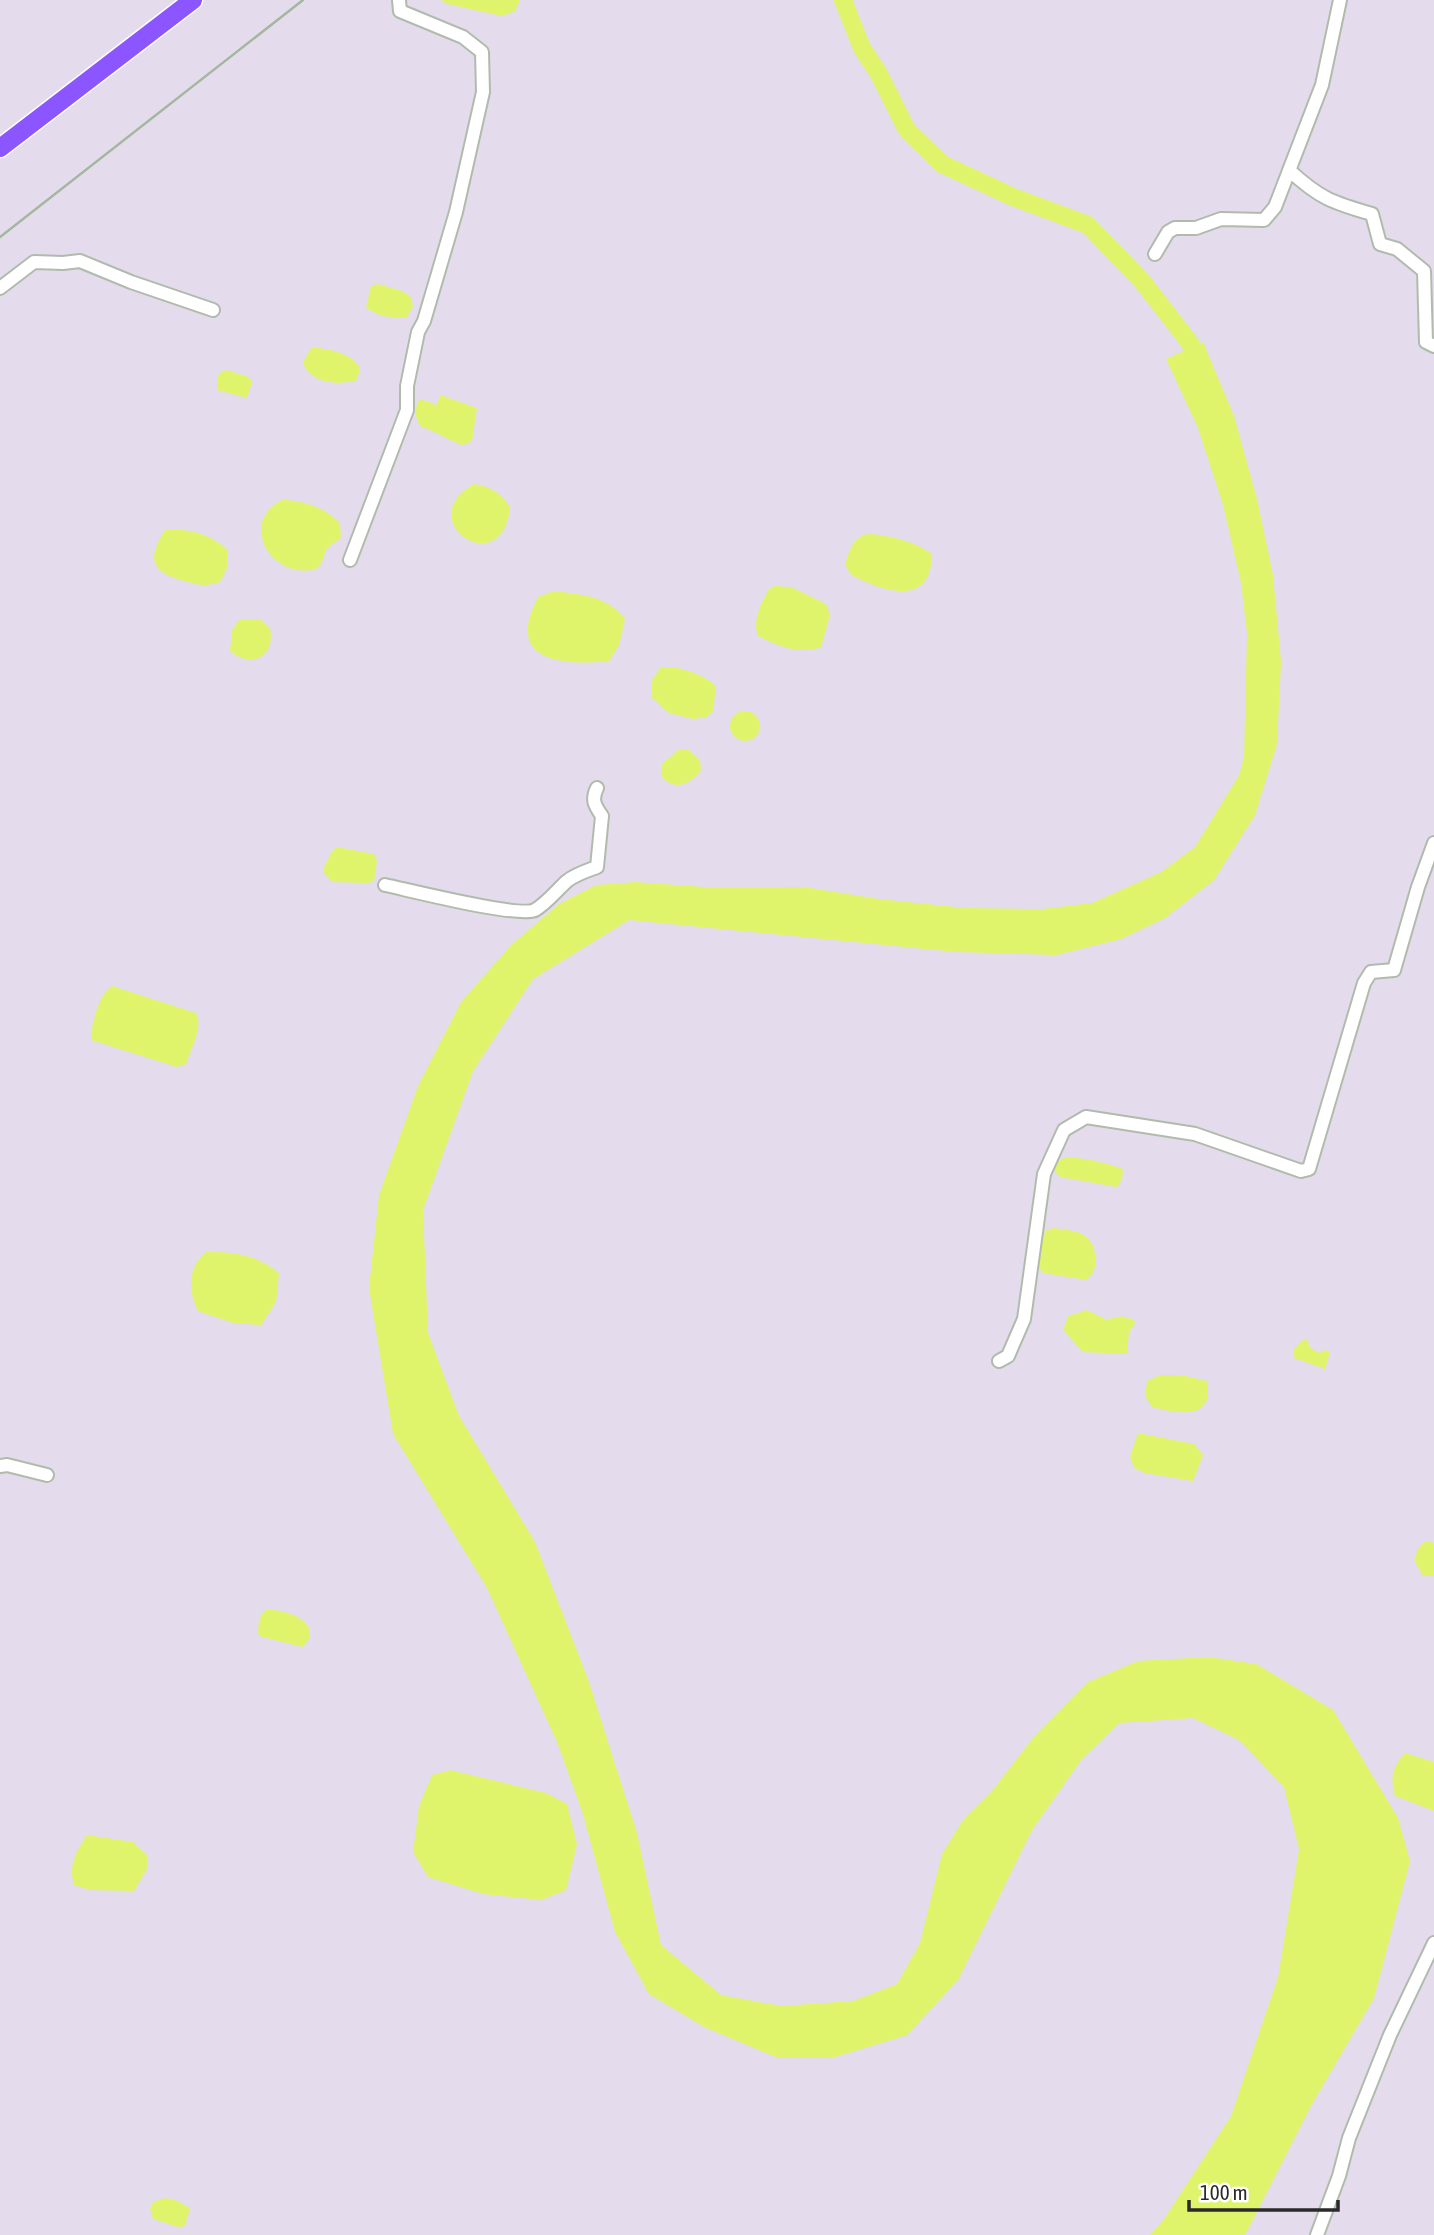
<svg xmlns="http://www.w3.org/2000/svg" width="1434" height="2235" viewBox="0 0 1434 2235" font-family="'Asap Condensed',sans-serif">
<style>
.water{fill:#dff46a}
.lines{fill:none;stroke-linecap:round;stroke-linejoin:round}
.river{stroke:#dff46a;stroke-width:18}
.minor-casing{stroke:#b1bbac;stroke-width:16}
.highway-casing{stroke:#fff;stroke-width:21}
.minor{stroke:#fff;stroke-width:12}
.highway{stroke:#8b55ff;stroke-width:18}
.rail{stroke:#a4b69e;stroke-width:2.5}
</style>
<rect width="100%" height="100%" fill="#e4dced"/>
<path class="water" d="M 441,0 L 520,0 L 515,11 L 502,16 L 447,4 Z
M 378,284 L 402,291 L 411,297 L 413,306 L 407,317 C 393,319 376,316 366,307 L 371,286 Z
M 1203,342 L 1234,416 L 1257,499 L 1273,575 L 1281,662 L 1277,744 L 1255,815 L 1214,880 L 1165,918 L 1121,939 L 1056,955 L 957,952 L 629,920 L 533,979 L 473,1071 L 423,1210 L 428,1333 L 459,1416 L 535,1542 L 589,1682 L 637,1833 L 661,1945 L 721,1995 L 781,2006 L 853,2001 L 897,1984 L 920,1943 L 942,1854 L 963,1820 L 992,1791 L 1032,1739 L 1088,1682 L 1138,1661 L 1209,1657 L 1256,1664 L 1333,1710 L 1398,1818 L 1410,1861 L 1374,1998 L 1312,2104 L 1245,2235 L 1150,2235 L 1164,2219 L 1231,2116 L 1278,1977 L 1299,1849 L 1284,1787 L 1239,1740 L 1193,1718 L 1119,1723 L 1081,1760 L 1032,1830 L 958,1980 L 907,2035 L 832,2058 L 778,2058 L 704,2027 L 649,1994 L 615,1932 L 582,1811 L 557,1742 L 487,1588 L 393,1434 L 369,1288 L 379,1195 L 418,1086 L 461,1002 L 511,945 L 559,904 L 596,885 L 636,882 L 718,888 L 804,887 L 879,899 L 965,908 L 1042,909 L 1092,903 L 1161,872 L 1195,847 L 1239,775 L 1244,757 L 1247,633 L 1241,583 L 1223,505 L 1198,428 L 1166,359 Z
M 311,348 C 327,347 353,354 360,368 L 357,380 C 339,386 308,383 303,362 Z
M 227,370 L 249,377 L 252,382 L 247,398 L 217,390 L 217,378 L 221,372 Z
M 440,395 L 477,408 L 472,441 L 463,445 C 447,440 437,431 421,427 C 415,417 413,409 420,399 L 437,405 Z
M 474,484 C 491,487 500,492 510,507 C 503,584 409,520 474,484 Z
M 282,500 C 300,499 329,509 340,524 L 341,538 L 327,548 L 321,564 L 316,569 C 272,581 237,523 282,500 Z
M 175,529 C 196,531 210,535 227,549 L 227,568 L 220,582 C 203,587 198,585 181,580 C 149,571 148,557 165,530 Z
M 867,534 C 889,535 914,541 932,554 C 931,608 885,592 851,575 L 845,564 C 850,549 852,539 867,534 Z
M 775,586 L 791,587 L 826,604 L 830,615 L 821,647 C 799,655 779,646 758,636 C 752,621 761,603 769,589 Z
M 554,591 C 582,595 606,595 625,619 L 619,645 L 609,661 C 586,664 530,666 528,634 C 526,622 533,607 538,597 Z
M 260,619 L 270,628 C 276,657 251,669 230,651 L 232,630 L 239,620 Z
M 674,667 C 689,671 706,675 716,687 L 713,711 L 707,717 L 693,719 L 669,713 L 652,698 L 652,680 L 660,668 Z
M730 726a15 15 0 1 1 30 0a15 15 0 1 1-30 0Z
M 688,749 L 700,760 L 701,770 C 690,785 675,791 662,777 L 662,764 L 678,750 Z
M 337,847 L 374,854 L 377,861 L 374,881 L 368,883 L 333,882 L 325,875 L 323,869 L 332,851 Z
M 112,986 L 196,1013 C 204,1027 190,1050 186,1064 L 177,1067 L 91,1040 C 91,1025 99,993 112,986 Z
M 1065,1157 C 1085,1158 1104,1162 1123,1169 L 1122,1179 L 1117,1187 L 1060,1177 L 1054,1170 L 1055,1164 Z
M 1054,1228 C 1074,1231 1091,1231 1095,1253 C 1097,1265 1095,1271 1087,1280 L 1043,1273 L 1038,1266 L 1041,1243 L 1046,1230 Z
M 206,1252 C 235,1252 255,1254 279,1273 L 276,1302 L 261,1325 L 233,1323 L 198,1311 C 188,1290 187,1268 206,1252 Z
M 1087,1310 L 1107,1320 C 1117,1316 1126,1314 1136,1322 L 1129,1332 L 1127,1354 L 1083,1352 L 1063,1330 L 1068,1316 Z
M 1303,1340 L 1308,1340 L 1309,1347 L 1319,1353 L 1325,1350 L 1330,1352 L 1325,1369 L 1294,1358 L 1294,1349 Z
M 1160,1375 L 1181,1375 L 1207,1381 C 1215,1422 1176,1413 1152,1407 L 1145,1396 L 1147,1381 Z
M 1138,1433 L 1194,1444 L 1203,1455 L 1193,1481 L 1145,1473 L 1134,1468 L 1130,1456 Z
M 1426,1541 L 1434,1543 L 1434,1576 L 1423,1576 L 1414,1560 L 1419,1547 Z
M 266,1609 C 283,1611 301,1614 310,1629 L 309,1639 L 303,1647 L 262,1637 L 258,1634 L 259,1619 Z
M 1405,1753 L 1434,1762 L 1434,1811 L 1395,1796 C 1390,1778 1392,1767 1405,1753 Z
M 450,1770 L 546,1793 L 567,1804 L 577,1844 L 566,1890 L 541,1900 L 483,1894 L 428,1877 L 413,1852 L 419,1806 L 432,1775 Z
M 87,1835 L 133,1842 L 147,1855 L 147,1869 L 134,1891 L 90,1890 L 74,1885 C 68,1864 76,1852 87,1835 Z
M 165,2198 L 175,2200 L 190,2208 L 185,2226 L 178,2227 L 153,2219 L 150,2209 L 153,2202 Z"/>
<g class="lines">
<path class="river" d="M 843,0 L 862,48 L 879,74 L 907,130 L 942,164 L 1013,197 L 1088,225 L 1142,281 L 1190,343 L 1198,368"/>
<defs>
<path id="minor" d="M 1289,170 C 1319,198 1333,203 1372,214 L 1380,244 L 1397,249 L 1424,271 L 1426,342 L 1434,346
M 1155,254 L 1168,232 L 1175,228 L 1196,228 L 1221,219 L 1264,220 L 1275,207 L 1322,85 L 1340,0
M 0,288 L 34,262 L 63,263 L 80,261 L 131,282 L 213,310
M 350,560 L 407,410 L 407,386 L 418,332 L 424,321 L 456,212 L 483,92 L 482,52 L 463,37 L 400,11 L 399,0
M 385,885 C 409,890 519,918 535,910 C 547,903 557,890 567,881 C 576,874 586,871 597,867 L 602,816 C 595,806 591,800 597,788
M 999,1361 L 1008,1356 L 1024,1319 L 1044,1174 L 1064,1130 L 1086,1117 L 1195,1134 L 1301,1171 L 1309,1169 L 1364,983 L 1371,972 L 1394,970 L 1418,887 L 1434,843
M 0,1466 L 7,1465 L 47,1475
M 1317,2235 L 1339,2176 L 1349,2138 L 1390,2035 L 1434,1943"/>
<path id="highway" d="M 0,148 L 193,0"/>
</defs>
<use href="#minor" class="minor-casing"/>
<use href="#highway" class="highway-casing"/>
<use href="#minor" class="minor"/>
<use href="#highway" class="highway"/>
<path class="rail" d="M 0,237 L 303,0"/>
</g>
<path d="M1189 2200v10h149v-10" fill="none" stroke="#2a2a2a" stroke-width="3.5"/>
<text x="1200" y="2200" font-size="21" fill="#2a2a2a" stroke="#ffffff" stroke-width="5" paint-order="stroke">100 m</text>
</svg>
